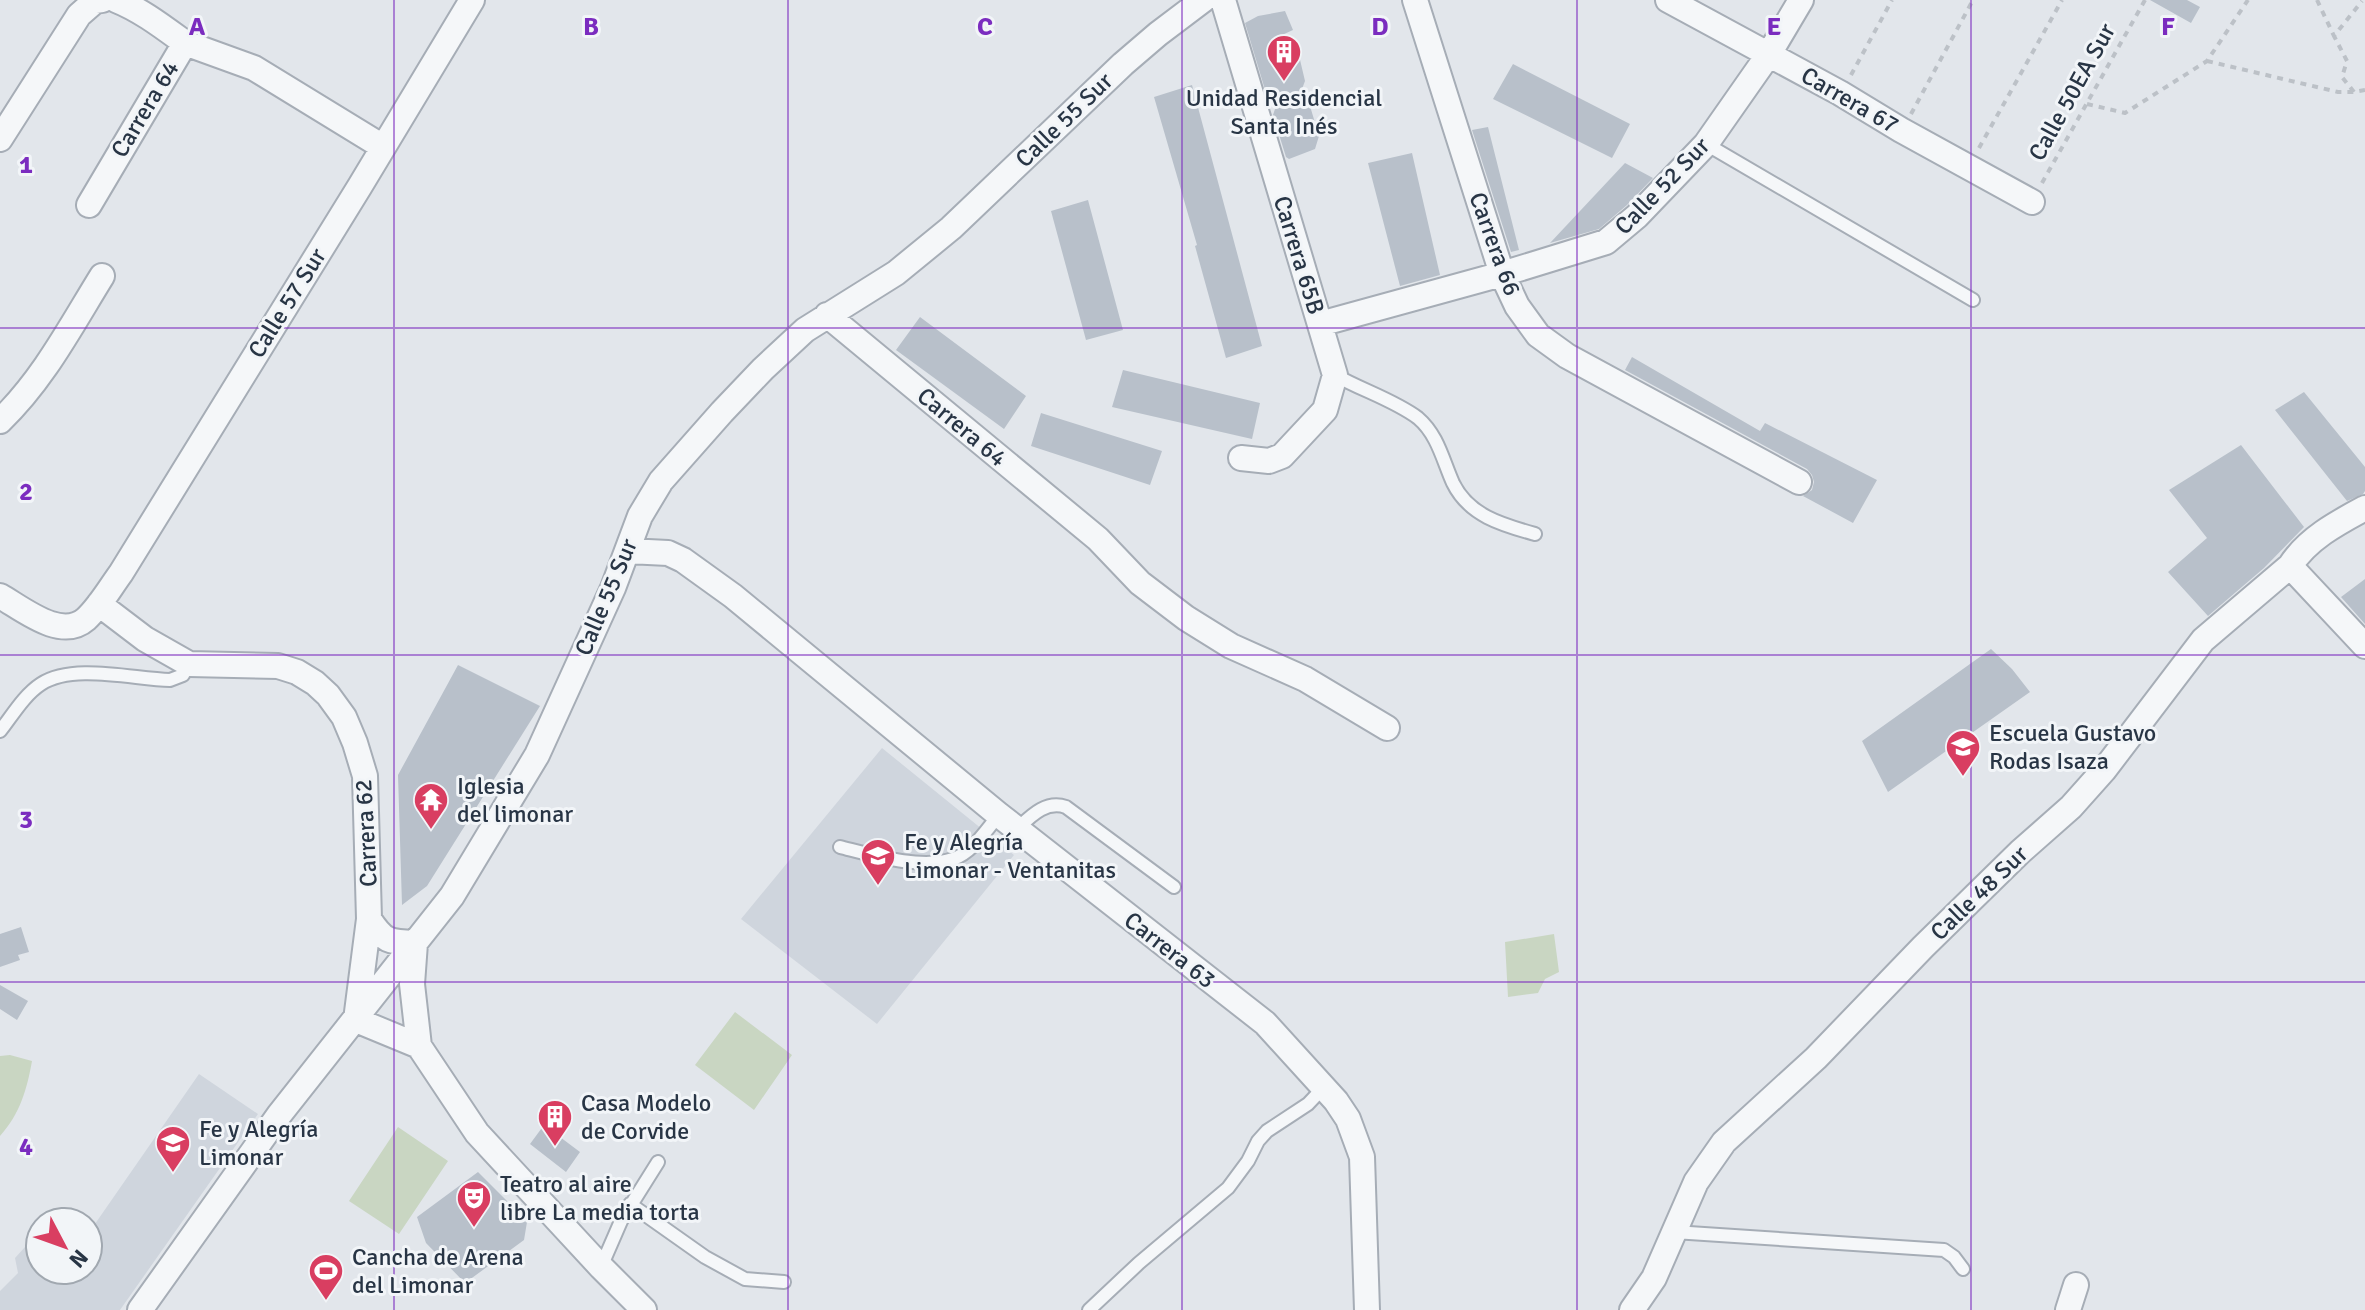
<svg xmlns="http://www.w3.org/2000/svg" width="2365" height="1310" viewBox="0 0 2365 1310" font-family="Signika,sans-serif">
<style>
.built{fill:#cfd5dd}
.green{fill:#c9d6c2}
.building{fill:#b8c0ca}
.lines{fill:none;stroke-linecap:round;stroke-linejoin:round}
.service-casing{stroke:#a6adb6;stroke-width:16}
.minor-casing{stroke:#a6adb6;stroke-width:28}
.path{stroke:#bcc1c7;stroke-width:4;stroke-dasharray:6 6;stroke-linecap:butt}
.service{stroke:#f5f7f9;stroke-width:12}
.minor{stroke:#f5f7f9;stroke-width:24}
.grid{fill:none;stroke:#7b2cbf;stroke-width:2;stroke-opacity:0.55}
.labels{text-anchor:middle;stroke-width:6;stroke-linejoin:round;paint-order:stroke}
.street-label{font-size:24px;fill:#283545;stroke:#f2f5f8}
.poi-label{font-size:24px;fill:#283545;stroke:#f2f5f8;text-anchor:start}
.grid-label{font-size:26px;text-anchor:middle;font-weight:bold;fill:#7b2cbf;stroke:#f2f5f8;stroke-width:6;stroke-linejoin:round;paint-order:stroke}
</style>
<rect width="100%" height="100%" fill="#e2e6eb"/>
<path class="built" d="M 882,748 L 1014,855 L 877,1024 L 741,919 Z
M 199,1074 L 258,1114 L 120,1310 L 0,1310 L 0,1291 L 18,1273 L 15,1258 L 25,1247 L 40,1246 L 40,1270 L 88,1270 L 88,1234 Z"/>
<path class="green" d="M 1554,934 L 1559,972 L 1545,979 L 1538,993 L 1508,997 L 1505,942 Z
M 735,1012 L 792,1055 L 754,1110 L 695,1065 Z
M 10,1055 L 32,1061 C 27,1089 20,1114 0,1136 L 0,1056 Z
M 398,1127 L 448,1161 L 399,1234 L 349,1201 Z"/>
<path class="building" d="M 2150,0 L 2187,0 L 2200,7 L 2191,23 Z
M 1285,11 L 1293,30 L 1282,35 L 1297,47 L 1305,81 L 1299,97 L 1310,106 L 1319,136 L 1315,149 L 1289,159 L 1286,157 L 1273,115 L 1276,106 L 1269,103 L 1245,23 L 1258,16 Z
M 1513,64 L 1630,124 L 1612,158 L 1493,99 Z
M 1192,85 L 1262,346 L 1226,358 L 1195,246 L 1197,245 L 1154,97 Z
M 1488,127 L 1519,250 L 1511,252 L 1472,130 Z
M 1412,153 L 1440,275 L 1400,286 L 1368,163 Z
M 1625,163 L 1653,178 L 1627,205 L 1599,229 L 1550,243 Z
M 1088,200 L 1123,330 L 1086,340 L 1051,211 Z
M 920,317 L 1026,396 L 1004,429 L 896,350 Z
M 1632,357 L 1760,431 L 1765,423 L 1877,480 L 1853,523 L 1803,496 L 1812,490 L 1814,482 L 1812,475 L 1807,469 L 1625,370 Z
M 1123,370 L 1260,403 L 1252,439 L 1112,407 Z
M 2304,392 L 2365,467 L 2365,491 L 2363,494 L 2347,501 L 2275,410 Z
M 1041,413 L 1162,451 L 1150,485 L 1031,446 Z
M 2241,445 L 2304,527 L 2264,568 L 2208,616 L 2168,572 L 2207,538 L 2169,490 Z
M 2365,579 L 2365,624 L 2341,597 Z
M 1991,649 L 2012,669 L 2030,692 L 1888,792 L 1862,741 Z
M 458,665 L 540,706 L 427,886 L 402,905 L 398,775 Z
M 21,927 L 29,952 L 18,955 L 20,960 L 0,967 L 0,934 Z
M 0,985 L 28,1001 L 17,1020 L 0,1009 Z
M 544,1125 L 580,1152 L 566,1172 L 530,1144 Z
M 478,1172 L 512,1206 L 528,1216 L 524,1240 L 465,1283 L 426,1243 L 417,1217 Z"/>
<g class="lines">
<defs>
<path id="service" d="M 1706,144 L 1973,300
M 1335,375 C 1361,390 1394,400 1418,418 C 1438,435 1443,461 1453,483 C 1469,516 1503,525 1535,534
M 0,731 C 12,716 24,695 41,684 C 73,663 133,679 170,680 L 183,675 L 189,664
M 1017,829 C 1031,816 1046,800 1066,807 L 1174,887
M 840,847 C 872,855 921,870 953,859 C 973,852 986,830 999,815
M 630,1204 L 705,1257 L 745,1279 L 784,1282
M 1674,1232 L 1944,1250 L 1954,1257 L 1963,1269
M 601,1267 L 621,1221 L 658,1162
M 1089,1310 L 1139,1263 L 1228,1188 L 1248,1161 L 1258,1141 L 1267,1131 L 1308,1104 L 1324,1087"/>
<path id="minor" d="M 116,0 C 141,10 163,27 185,43
M 1223,0 L 1335,375 L 1325,410 L 1282,456 L 1269,461 L 1241,458
M 1415,0 L 1502,274 L 1517,306 L 1538,335 L 1567,356 L 1799,482
M 1668,0 L 1840,93 L 1901,130 L 2032,202
M 0,139 L 79,15 L 95,1 L 102,0
M 89,205 L 185,43 L 254,68 L 383,147
M 827,315 L 1098,539 L 1140,583 L 1186,618 L 1231,646 L 1305,679 L 1387,728
M 1320,324 L 1502,274 L 1606,242 L 1637,216 L 1706,144 L 1769,54 L 1801,0
M 0,421 C 43,380 71,326 102,276
M 628,551 L 668,553 L 683,560 L 733,596 L 999,815 L 1265,1023 L 1336,1101 L 1348,1119 L 1362,1157 L 1367,1310
M 2290,566 L 2365,646
M 0,596 C 23,609 61,641 86,619 C 100,606 110,588 121,573 L 360,186 L 472,0
M 99,604 L 145,639 L 189,664 L 278,666 L 297,672 L 315,683 L 328,695 L 344,717 L 355,743 L 365,776 L 369,919 L 356,1020 L 419,1046
M 369,919 C 384,942 389,942 415,943 L 412,984 L 419,1046 L 477,1133 L 601,1267 L 644,1310
M 140,1310 L 279,1115 L 452,896 L 537,755 L 613,588 L 640,516 L 661,481 L 722,412 L 763,369 L 805,330 L 896,273 L 951,228 L 1123,64 L 1158,34 L 1203,0
M 1632,1310 L 1654,1278 L 1696,1182 L 1724,1142 L 1816,1058 L 1923,947 L 2020,852 L 2071,807 L 2104,770 L 2203,640 L 2290,566 C 2307,539 2337,523 2365,508
M 2068,1310 L 2076,1285"/>
</defs>
<use href="#service" class="service-casing"/>
<use href="#minor" class="minor-casing"/>
<path class="path" d="M 2317,0 L 2334,36
M 2207,61 L 2338,92 L 2354,92 L 2365,90
M 1851,75 L 1892,0
M 2354,92 L 2342,77 L 2347,61 L 2334,36 L 2362,1
M 2087,104 L 2125,113 L 2207,61 L 2248,0
M 1911,114 L 1973,0
M 1979,148 L 2062,0
M 2042,183 L 2145,0"/>
<use href="#service" class="service"/>
<use href="#minor" class="minor"/>
</g>
<path class="grid" d="M 394,0 L 394,1310M 788,0 L 788,1310M 1182,0 L 1182,1310M 1577,0 L 1577,1310M 1971,0 L 1971,1310M 0,328 L 2365,328M 0,655 L 2365,655M 0,982 L 2365,982"/>
<defs>
<symbol id="building-pin" viewBox="-11 -11 22 30"><path d="M0 17L-7.5 6A9.5 9.5 0 1 1 7.5 6Z" fill="#d93e61" stroke="#f2f5f8"/><path d="M-4-6H4V6H1V3H-1V6H-4ZM-2.5-4.3h1.7v1.8h-1.7ZM.8-4.3h1.7v1.8H.8ZM-2.5-1h1.7V.8h-1.7ZM.8-1h1.7V.8H.8Z" fill="#fff"/></symbol>
<symbol id="school-pin" viewBox="-11 -11 22 30"><path d="M0 17L-7.5 6A9.5 9.5 0 1 1 7.5 6Z" fill="#d93e61" stroke="#f2f5f8"/><path d="M0-5L7-2L0 1L-7-2ZM-4 1L0 2.5L4 1V4Q0 6-4 4Z" fill="#fff"/></symbol>
<symbol id="temple-pin" viewBox="-11 -11 22 30"><path d="M0 17L-7.5 6A9.5 9.5 0 1 1 7.5 6Z" fill="#d93e61" stroke="#f2f5f8"/><path d="M0-6L5-2H3V0L6.5 2.5H4V6H1.5V3h-3V6H-4V2.5H-6.5L-3 0V-2H-5Z" fill="#fff"/></symbol>
<symbol id="theatre-pin" viewBox="-11 -11 22 30"><path d="M0 17L-7.5 6A9.5 9.5 0 1 1 7.5 6Z" fill="#d93e61" stroke="#f2f5f8"/><path d="M-5-5.5Q0-4 5-5.5V0Q5 5 0 6Q-5 5-5 0ZM-3.3-2.5H-1v1.5H-3.3ZM1-2.5H3.3v1.5H1ZM-2.8 1Q0 5.5 2.8 1Z" fill="#fff"/></symbol>
<symbol id="stadium-pin" viewBox="-11 -11 22 30"><path d="M0 17L-7.5 6A9.5 9.5 0 1 1 7.5 6Z" fill="#d93e61" stroke="#f2f5f8"/><path d="M0-5a6.5 5 0 1 0 0 10a6.5 5 0 1 0 0-10ZM-3.5-1.8h7v3.6h-7Z" fill="#fff"/></symbol>
</defs>
<g fill-rule="evenodd">
<use href="#building-pin" x="1264" y="32" width="40" height="54"/>
<use href="#school-pin" x="1943" y="727" width="40" height="54"/>
<use href="#temple-pin" x="411" y="780" width="40" height="54"/>
<use href="#school-pin" x="858" y="836" width="40" height="54"/>
<use href="#building-pin" x="535" y="1097" width="40" height="54"/>
<use href="#school-pin" x="153" y="1123" width="40" height="54"/>
<use href="#theatre-pin" x="454" y="1178" width="40" height="54"/>
<use href="#stadium-pin" x="306" y="1251" width="40" height="54"/>
</g>
<g class="labels">
<g class="street-label">
<text transform="translate(2072 92) rotate(-61)" y="8">Calle 50EA Sur</text>
<text transform="translate(1850 100) rotate(30)" y="8">Carrera 67</text>
<text transform="translate(145 109) rotate(-59)" y="8">Carrera 64</text>
<text transform="translate(1064 120) rotate(-44)" y="8">Calle 55 Sur</text>
<text transform="translate(1662 186) rotate(-46)" y="8">Calle 52 Sur</text>
<text transform="translate(1495 244) rotate(70)" y="8">Carrera 66</text>
<text transform="translate(1299 255) rotate(73)" y="8">Carrera 65B</text>
<text transform="translate(287 303) rotate(-58)" y="8">Calle 57 Sur</text>
<text transform="translate(962 427) rotate(40)" y="8">Carrera 64</text>
<text transform="translate(606 597) rotate(-67)" y="8">Calle 55 Sur</text>
<text transform="translate(366 833) rotate(-93)" y="8">Carrera 62</text>
<text transform="translate(1979 893) rotate(-44)" y="8">Calle 48 Sur</text>
<text transform="translate(1170 950) rotate(38)" y="8">Carrera 63</text>
</g>
<g class="poi-label">
<text x="1284" y="106" text-anchor="middle">Unidad Residencial<tspan x="1284" dy="28">Santa Inés</tspan></text>
<text x="1989" y="741">Escuela Gustavo<tspan x="1989" dy="28">Rodas Isaza</tspan></text>
<text x="457" y="794">Iglesia<tspan x="457" dy="28">del limonar</tspan></text>
<text x="904" y="850">Fe y Alegría<tspan x="904" dy="28">Limonar - Ventanitas</tspan></text>
<text x="581" y="1111">Casa Modelo<tspan x="581" dy="28">de Corvide</tspan></text>
<text x="199" y="1137">Fe y Alegría<tspan x="199" dy="28">Limonar</tspan></text>
<text x="500" y="1192">Teatro al aire<tspan x="500" dy="28">libre La media torta</tspan></text>
<text x="352" y="1265">Cancha de Arena<tspan x="352" dy="28">del Limonar</tspan></text>
</g>
</g>
<g class="grid-label">
<text x="197" y="35">A</text>
<text x="591" y="35">B</text>
<text x="985" y="35">C</text>
<text x="1380" y="35">D</text>
<text x="1774" y="35">E</text>
<text x="2168" y="35">F</text>
<text x="26" y="173">1</text>
<text x="26" y="500">2</text>
<text x="26" y="828">3</text>
<text x="26" y="1155">4</text>
</g>
<g transform="translate(64 1246) rotate(131)"><circle r="38" fill="#f2f5f8" stroke="#a1a8b0" stroke-width="2"/>
<path d="M0-6L14 30L0 20L-14 30Z" fill="#d93e61"/>
<text y="-12" font-size="22" font-weight="bold" text-anchor="middle" fill="#283545">N</text>
</g>
</svg>
